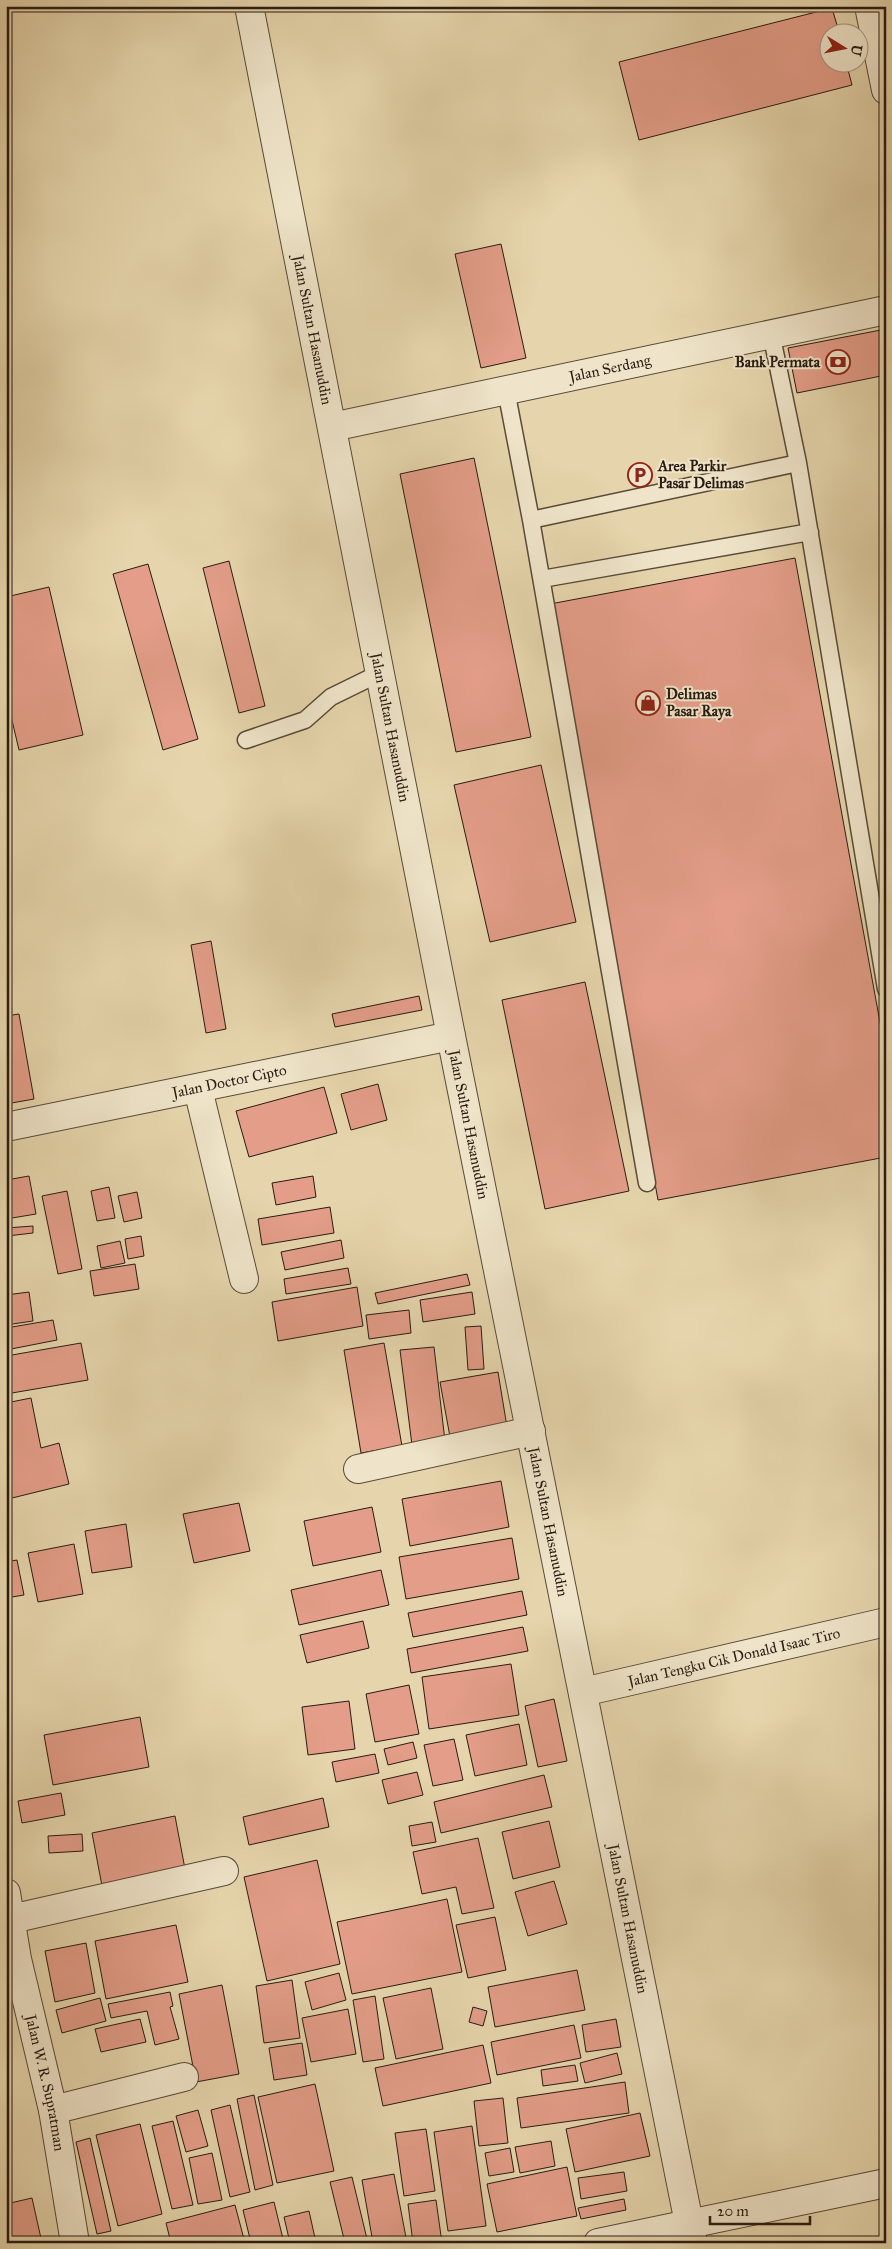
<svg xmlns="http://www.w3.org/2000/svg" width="892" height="2249" viewBox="0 0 892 2249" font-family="'IM FELL Great Primer',serif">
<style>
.building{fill:#e39d88;stroke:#281b12}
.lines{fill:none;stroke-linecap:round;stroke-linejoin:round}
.service-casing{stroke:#584a38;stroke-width:19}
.minor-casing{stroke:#584a38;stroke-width:30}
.service{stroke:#efe4c9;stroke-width:16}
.minor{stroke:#efe4c9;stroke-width:28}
.labels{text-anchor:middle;stroke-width:4;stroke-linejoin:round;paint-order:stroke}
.street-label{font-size:15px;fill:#281b12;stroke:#efe4c9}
.poi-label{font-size:15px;font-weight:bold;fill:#281b12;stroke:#efe4c9;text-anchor:start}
</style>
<rect width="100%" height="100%" fill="#e6d5ac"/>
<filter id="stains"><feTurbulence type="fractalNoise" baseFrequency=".004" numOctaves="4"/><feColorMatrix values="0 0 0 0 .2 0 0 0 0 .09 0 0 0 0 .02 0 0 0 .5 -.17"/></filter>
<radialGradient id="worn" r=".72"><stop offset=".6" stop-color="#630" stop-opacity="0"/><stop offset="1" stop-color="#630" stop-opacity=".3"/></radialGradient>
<path class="building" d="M 832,8 L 839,32 L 830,32 L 830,62 L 846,62 L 852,85 L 639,140 L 619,62 Z
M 501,244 L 526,358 L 481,368 L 455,254 Z
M 886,329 L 886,375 L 797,393 L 788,348 Z
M 474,458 L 531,737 L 456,752 L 400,474 Z
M 795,558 L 886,1055 L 886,1157 L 658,1200 L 550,604 Z
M 229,561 L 265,706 L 239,713 L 203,568 Z
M 148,564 L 198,739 L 163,750 L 113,574 Z
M 49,587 L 83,735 L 19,750 L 6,695 L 6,597 Z
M 541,765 L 576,922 L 490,942 L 454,785 Z
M 211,941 L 226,1029 L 206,1033 L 191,945 Z
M 585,982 L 629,1191 L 545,1209 L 502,1000 Z
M 419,996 L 422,1010 L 335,1027 L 332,1014 Z
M 19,1014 L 34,1099 L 6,1104 L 6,1016 Z
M 378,1084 L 387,1120 L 351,1130 L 341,1094 Z
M 324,1087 L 337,1133 L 249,1157 L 236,1111 Z
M 29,1176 L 36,1214 L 6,1219 L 6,1180 Z
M 313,1176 L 316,1197 L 276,1205 L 272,1183 Z
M 109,1187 L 115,1218 L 97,1221 L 91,1191 Z
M 67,1191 L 82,1269 L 58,1274 L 42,1196 Z
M 137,1192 L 142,1218 L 124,1222 L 118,1196 Z
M 330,1207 L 334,1233 L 262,1245 L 258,1219 Z
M 33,1226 L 33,1233 L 7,1236 L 6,1228 Z
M 141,1236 L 144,1256 L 128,1259 L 125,1239 Z
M 341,1240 L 344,1258 L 285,1270 L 281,1252 Z
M 120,1241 L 125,1263 L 101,1268 L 97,1246 Z
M 135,1264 L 139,1289 L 94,1296 L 90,1271 Z
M 348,1268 L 351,1284 L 286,1294 L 284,1279 Z
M 467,1274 L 470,1285 L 378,1304 L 375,1293 Z
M 357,1287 L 363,1326 L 278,1341 L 272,1302 Z
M 29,1292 L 33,1321 L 6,1325 L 6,1295 Z
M 472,1292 L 475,1314 L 423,1322 L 420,1300 Z
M 409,1310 L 411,1333 L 369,1339 L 366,1315 Z
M 53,1320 L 57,1340 L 6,1350 L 6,1328 Z
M 481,1326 L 484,1369 L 468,1370 L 465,1327 Z
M 81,1343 L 88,1380 L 6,1394 L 6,1356 Z
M 384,1343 L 402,1446 L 361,1453 L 344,1350 Z
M 434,1347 L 445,1441 L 412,1445 L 400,1350 Z
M 498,1372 L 507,1427 L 450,1437 L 440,1382 Z
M 31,1398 L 41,1448 L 59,1443 L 69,1484 L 8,1499 L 6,1489 L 6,1403 Z
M 501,1481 L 509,1527 L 410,1546 L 402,1499 Z
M 239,1503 L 250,1551 L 194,1563 L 183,1514 Z
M 372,1507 L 381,1552 L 313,1566 L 304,1521 Z
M 126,1524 L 132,1567 L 92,1573 L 85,1531 Z
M 512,1538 L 519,1579 L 406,1599 L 399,1557 Z
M 74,1544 L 83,1594 L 38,1602 L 28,1553 Z
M 17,1560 L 24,1595 L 6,1598 L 6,1562 Z
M 381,1570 L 389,1605 L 299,1625 L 291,1590 Z
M 522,1591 L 527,1615 L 413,1637 L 408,1613 Z
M 363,1621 L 369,1648 L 307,1663 L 300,1635 Z
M 523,1627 L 528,1651 L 411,1673 L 407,1649 Z
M 511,1664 L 519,1715 L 429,1729 L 422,1677 Z
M 409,1685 L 419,1734 L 375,1742 L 366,1694 Z
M 554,1699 L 567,1761 L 538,1767 L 525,1706 Z
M 349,1701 L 355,1749 L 308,1755 L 302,1707 Z
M 140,1717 L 149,1767 L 53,1785 L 44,1735 Z
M 519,1724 L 527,1765 L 475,1776 L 466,1735 Z
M 454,1739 L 463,1780 L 433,1786 L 424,1745 Z
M 413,1742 L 417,1758 L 388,1765 L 384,1749 Z
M 375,1754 L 379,1773 L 336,1782 L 332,1762 Z
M 417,1772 L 423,1795 L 388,1804 L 382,1780 Z
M 544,1775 L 552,1807 L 441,1833 L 434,1802 Z
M 61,1793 L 65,1815 L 22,1823 L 18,1801 Z
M 323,1798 L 329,1827 L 249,1845 L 243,1817 Z
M 175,1816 L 185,1869 L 102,1886 L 92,1833 Z
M 549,1821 L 560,1867 L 513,1879 L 502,1832 Z
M 432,1822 L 436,1842 L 412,1846 L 409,1826 Z
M 82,1834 L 83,1851 L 49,1853 L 48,1836 Z
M 478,1838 L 494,1908 L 462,1914 L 456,1887 L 422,1894 L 413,1852 Z
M 317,1860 L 340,1964 L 267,1981 L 244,1877 Z
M 554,1881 L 567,1924 L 528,1936 L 515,1892 Z
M 447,1899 L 462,1972 L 352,1994 L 337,1922 Z
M 495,1917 L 506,1970 L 468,1978 L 456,1925 Z
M 176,1925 L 188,1982 L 106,1999 L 95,1941 Z
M 86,1943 L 95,1993 L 55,2002 L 45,1951 Z
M 577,1970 L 585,2010 L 495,2027 L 488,1987 Z
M 339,1973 L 346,2000 L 312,2010 L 305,1982 Z
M 292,1980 L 300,2038 L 264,2043 L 256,1986 Z
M 222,1985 L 239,2074 L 196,2082 L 179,1994 Z
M 431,1988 L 443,2049 L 396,2059 L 383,1998 Z
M 170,1992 L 173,2006 L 170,2007 L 179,2039 L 155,2045 L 147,2011 L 111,2018 L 108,2004 Z
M 375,1996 L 384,2059 L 363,2062 L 353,2000 Z
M 100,1998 L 106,2021 L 62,2033 L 56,2010 Z
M 473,2007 L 487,2011 L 483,2026 L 469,2022 Z
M 348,2009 L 356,2054 L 311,2062 L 302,2018 Z
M 140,2019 L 146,2042 L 101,2052 L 95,2029 Z
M 616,2019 L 621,2047 L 586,2052 L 582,2025 Z
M 574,2025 L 581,2058 L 497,2075 L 491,2042 Z
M 302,2043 L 307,2075 L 274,2080 L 269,2048 Z
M 483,2045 L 491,2083 L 383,2106 L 375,2068 Z
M 617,2053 L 622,2074 L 585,2083 L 580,2063 Z
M 575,2065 L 578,2081 L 543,2086 L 541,2070 Z
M 625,2082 L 629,2113 L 521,2128 L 517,2098 Z
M 315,2084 L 334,2171 L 277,2183 L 258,2097 Z
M 254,2095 L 273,2185 L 255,2190 L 237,2099 Z
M 503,2098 L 508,2143 L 479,2146 L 474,2101 Z
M 230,2105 L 250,2192 L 230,2197 L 211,2110 Z
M 198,2110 L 208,2146 L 186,2152 L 176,2116 Z
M 640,2113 L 650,2156 L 575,2172 L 566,2129 Z
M 173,2121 L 193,2205 L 172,2209 L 152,2126 Z
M 140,2124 L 162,2214 L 118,2226 L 96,2135 Z
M 472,2126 L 486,2226 L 448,2231 L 434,2132 Z
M 426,2129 L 435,2191 L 404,2196 L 395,2133 Z
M 90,2138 L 111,2231 L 97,2234 L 76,2142 Z
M 551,2141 L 555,2166 L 520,2173 L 515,2147 Z
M 510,2148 L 514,2172 L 489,2176 L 485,2153 Z
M 212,2153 L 222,2200 L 198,2204 L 189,2158 Z
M 567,2167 L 577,2216 L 497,2232 L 487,2184 Z
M 624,2172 L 627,2191 L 581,2199 L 578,2178 Z
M 394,2174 L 407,2243 L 373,2243 L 362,2180 Z
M 352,2177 L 368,2243 L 345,2243 L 330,2182 Z
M 32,2198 L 42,2243 L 13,2243 L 6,2213 L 6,2204 Z
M 624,2199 L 626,2210 L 581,2219 L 578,2208 Z
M 436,2200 L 442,2243 L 413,2243 L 408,2204 Z
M 274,2202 L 284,2243 L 251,2243 L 243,2210 Z
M 235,2205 L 245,2243 L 171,2243 L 166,2223 Z
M 309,2211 L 315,2238 L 290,2243 L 284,2217 Z
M 108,2238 L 109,2243 L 96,2243 L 96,2240 Z"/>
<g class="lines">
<defs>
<path id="service" d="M 771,333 L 798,463 L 886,989
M 506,390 L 531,520 L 647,1183
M 531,520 L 798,463
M 542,579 L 810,532
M 246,740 L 305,720 L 331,697 L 380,673"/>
<g id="minor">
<path id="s1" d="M 249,6 L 451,1036 L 693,2243"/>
<path d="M 869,6 L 886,90"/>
<path id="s2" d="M 332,427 L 886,310"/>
<path d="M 198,1089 L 244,1279"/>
<path id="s3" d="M 6,1127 L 451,1036"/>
<path d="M 358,1469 L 531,1431"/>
<path id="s4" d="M 583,1692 L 886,1622"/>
<path id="s5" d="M 6,1893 L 17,1959 L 53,2110 L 75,2243"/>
<path d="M 11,1919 L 224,1871"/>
<path d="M 53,2110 L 184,2077"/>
<path d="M 598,2243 L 886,2183"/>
</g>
</defs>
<use href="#service" class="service-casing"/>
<use href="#minor" class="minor-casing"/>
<use href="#service" class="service"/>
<use href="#minor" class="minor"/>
</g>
<defs>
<symbol id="bank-ring" viewBox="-11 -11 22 22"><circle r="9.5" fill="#efe4c9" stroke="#8f2418" stroke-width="1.5"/><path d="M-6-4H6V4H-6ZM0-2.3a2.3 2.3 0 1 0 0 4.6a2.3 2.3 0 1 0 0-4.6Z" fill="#8f2418"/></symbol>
<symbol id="parking-ring" viewBox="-11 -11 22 22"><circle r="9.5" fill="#efe4c9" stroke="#8f2418" stroke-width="1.5"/><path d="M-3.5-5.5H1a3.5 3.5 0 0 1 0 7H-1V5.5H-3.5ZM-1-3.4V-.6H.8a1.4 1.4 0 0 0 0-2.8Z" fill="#8f2418"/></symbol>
<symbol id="shop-ring" viewBox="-11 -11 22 22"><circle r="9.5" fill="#efe4c9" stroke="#8f2418" stroke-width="1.5"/><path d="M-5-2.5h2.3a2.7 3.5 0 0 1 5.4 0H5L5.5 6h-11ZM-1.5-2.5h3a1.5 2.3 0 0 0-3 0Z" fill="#8f2418"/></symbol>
</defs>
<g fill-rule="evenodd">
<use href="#bank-ring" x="824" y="348" width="28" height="28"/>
<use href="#parking-ring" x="626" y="461" width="28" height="28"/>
<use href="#shop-ring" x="634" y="689" width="28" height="28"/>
</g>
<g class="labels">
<g class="street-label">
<text dy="5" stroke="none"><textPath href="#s1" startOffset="330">Jalan Sultan Hasanuddin</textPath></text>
<text dy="5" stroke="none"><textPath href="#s2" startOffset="284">Jalan Serdang</textPath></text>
<text dy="5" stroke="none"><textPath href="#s1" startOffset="735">Jalan Sultan Hasanuddin</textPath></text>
<text dy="5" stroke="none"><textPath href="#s3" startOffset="228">Jalan Doctor Cipto</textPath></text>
<text dy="5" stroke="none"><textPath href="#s1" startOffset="1140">Jalan Sultan Hasanuddin</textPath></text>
<text dy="5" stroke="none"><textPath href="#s1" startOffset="1545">Jalan Sultan Hasanuddin</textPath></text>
<text dy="5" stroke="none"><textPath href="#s4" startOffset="155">Jalan Tengku Cik Donald Isaac Tiro</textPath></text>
<text dy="5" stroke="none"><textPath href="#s1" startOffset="1950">Jalan Sultan Hasanuddin</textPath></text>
<text dy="5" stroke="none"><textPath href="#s5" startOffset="194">Jalan W. R. Supratman</textPath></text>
</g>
<g class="poi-label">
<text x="820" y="367" text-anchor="end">Bank Permata</text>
<text x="658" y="471">Area Parkir<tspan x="658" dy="17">Pasar Delimas</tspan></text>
<text x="666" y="699">Delimas<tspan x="666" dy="17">Pasar Raya</tspan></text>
</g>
</g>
<rect width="892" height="2249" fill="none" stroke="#e6d5ac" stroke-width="25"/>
<rect x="8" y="8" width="877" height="2234" fill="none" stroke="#281b12" stroke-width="2.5"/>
<rect x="12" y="12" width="867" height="2224" fill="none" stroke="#281b12"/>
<g transform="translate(844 48) rotate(100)"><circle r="24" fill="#efe4c9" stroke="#9f9480"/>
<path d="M0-4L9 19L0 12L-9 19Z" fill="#8f2418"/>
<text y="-8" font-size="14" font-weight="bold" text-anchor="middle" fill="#281b12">U</text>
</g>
<path d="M710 2216v8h100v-8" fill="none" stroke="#281b12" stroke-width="2.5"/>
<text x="717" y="2216" font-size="15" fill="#281b12" stroke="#efe4c9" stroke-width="4" paint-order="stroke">20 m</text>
<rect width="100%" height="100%" filter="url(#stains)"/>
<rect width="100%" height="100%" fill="url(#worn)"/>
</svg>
